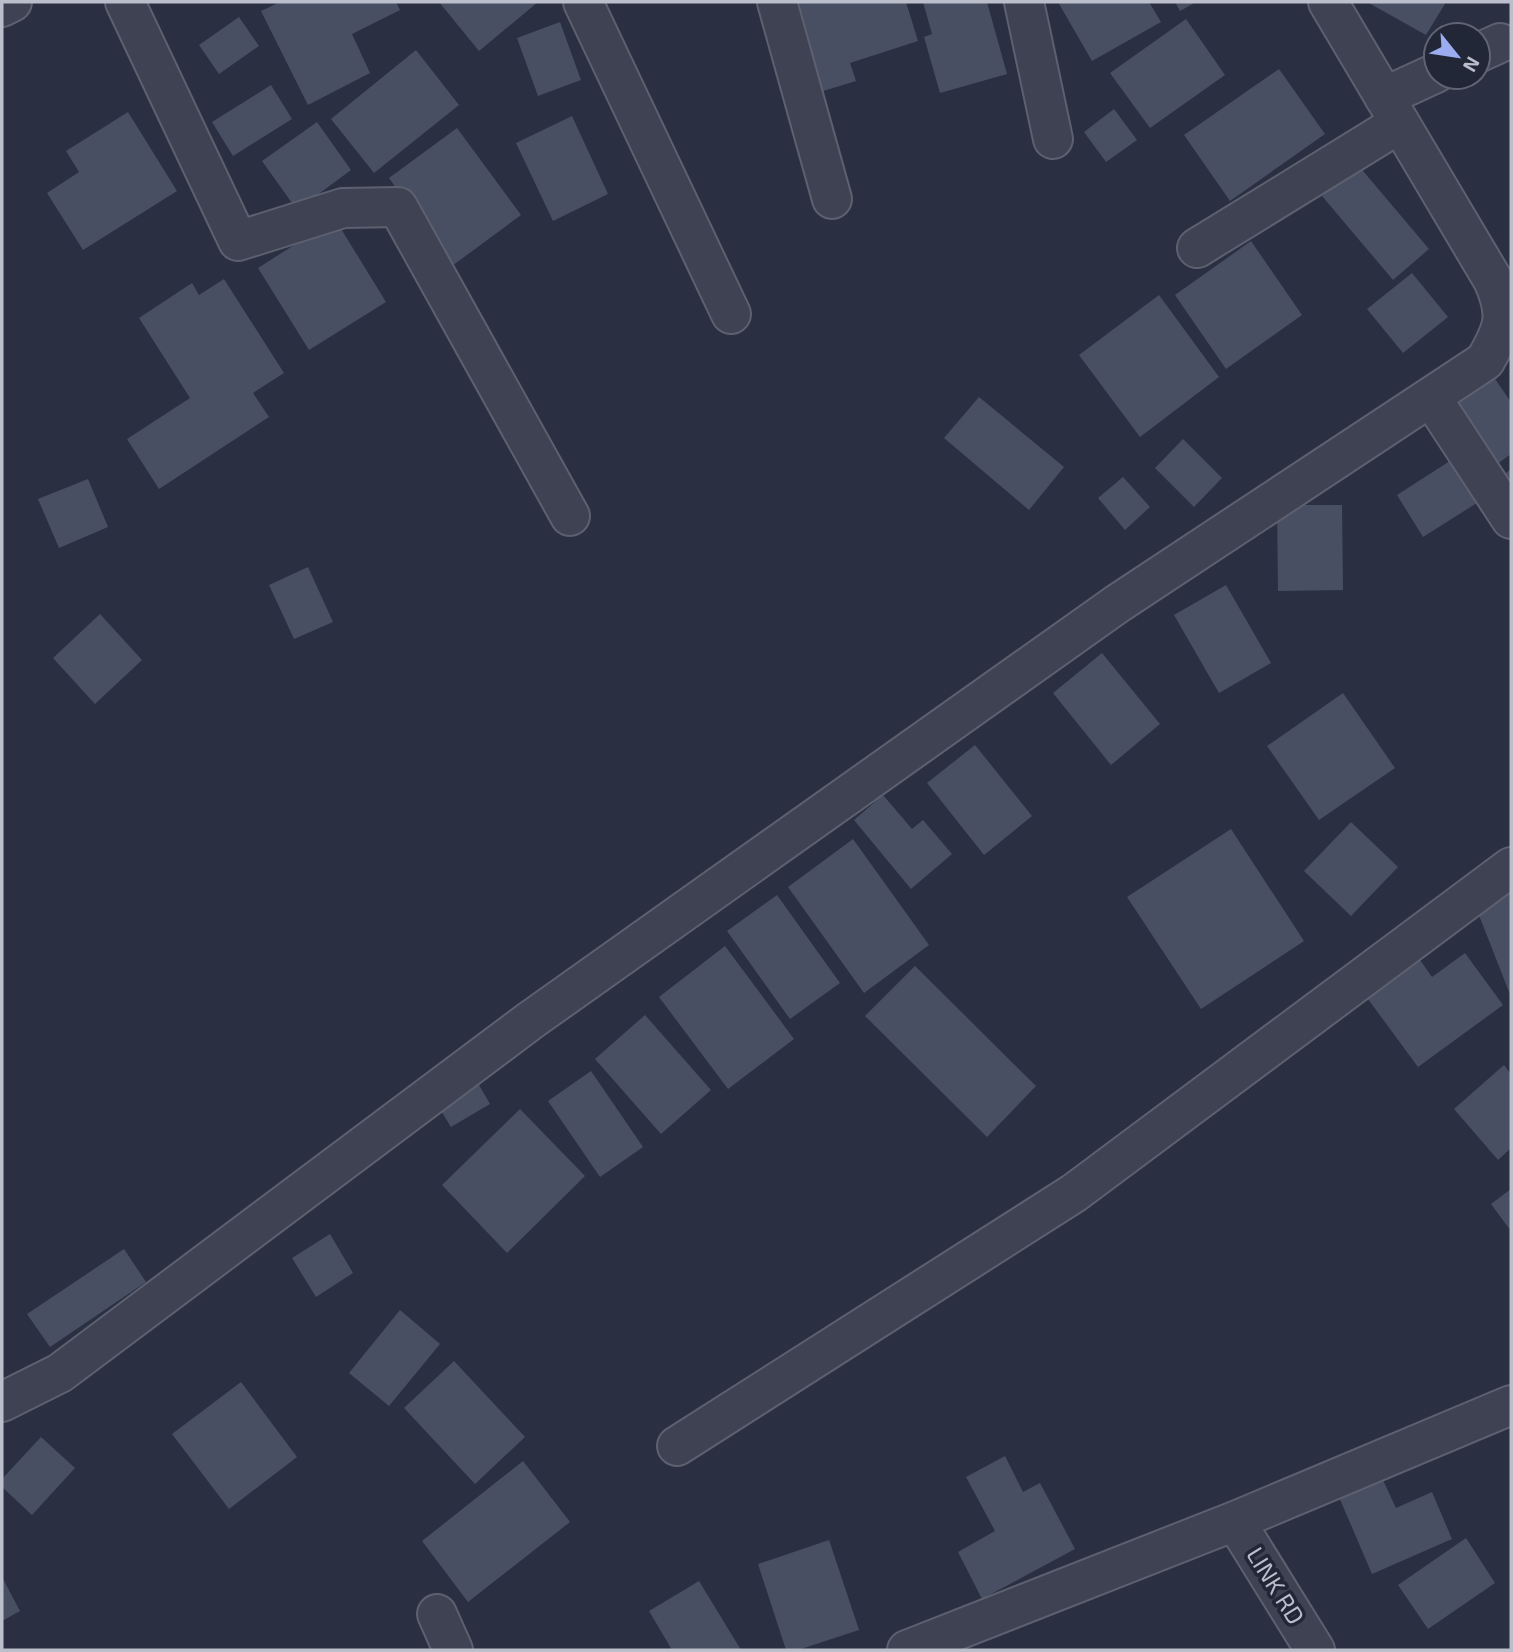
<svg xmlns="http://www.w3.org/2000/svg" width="1513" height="1652" viewBox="0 0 1513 1652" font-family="'Exo 2',sans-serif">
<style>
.building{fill:#494f63}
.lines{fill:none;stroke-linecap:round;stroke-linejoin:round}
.minor-casing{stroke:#5c606f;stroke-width:42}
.minor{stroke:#3e4252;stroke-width:38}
.labels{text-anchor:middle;stroke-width:7;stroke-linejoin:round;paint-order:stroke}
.street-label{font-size:24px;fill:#bbbecb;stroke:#222737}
</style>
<rect width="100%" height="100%" fill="#2a3042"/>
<path class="building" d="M 280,2 L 396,2 L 400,10 L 352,34 L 370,73 L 308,105 L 261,11 Z
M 439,2 L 538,2 L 479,51 Z
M 792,2 L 906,2 L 918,41 L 850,63 L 856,81 L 820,92 Z
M 923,2 L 987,2 L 1007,74 L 940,93 L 924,37 L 932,34 Z
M 1058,2 L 1149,2 L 1161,22 L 1092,61 Z
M 1175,2 L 1196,2 L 1180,11 Z
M 1367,2 L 1446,2 L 1426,35 Z
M 239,17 L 259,46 L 219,74 L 199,45 Z
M 1186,19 L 1225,75 L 1150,128 L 1110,73 Z
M 560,22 L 581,80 L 538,96 L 517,38 Z
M 416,50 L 459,105 L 374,173 L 331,119 Z
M 1279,69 L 1325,134 L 1230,201 L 1184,135 Z
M 271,85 L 292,119 L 233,156 L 212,122 Z
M 1114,109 L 1137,140 L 1106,162 L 1084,132 Z
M 128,112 L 177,191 L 83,250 L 47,193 L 79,172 L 66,151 Z
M 572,116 L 608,194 L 553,221 L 516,143 Z
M 317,122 L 351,170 L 297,210 L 262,161 Z
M 457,128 L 521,215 L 452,266 L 389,178 Z
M 1358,165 L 1429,249 L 1393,280 L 1322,196 Z
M 335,219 L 386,302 L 309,350 L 258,268 Z
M 1251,241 L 1302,315 L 1226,369 L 1175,295 Z
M 1412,273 L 1448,317 L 1403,353 L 1367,309 Z
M 224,279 L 284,373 L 253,393 L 269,417 L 159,489 L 127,439 L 190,398 L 139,318 L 192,283 L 199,295 Z
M 1159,295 L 1219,377 L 1140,437 L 1079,355 Z
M 1493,376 L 1511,402 L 1511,454 L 1489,470 L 1447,408 Z
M 979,397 L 1064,467 L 1029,510 L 944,438 Z
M 1183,439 L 1222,478 L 1194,507 L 1155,468 Z
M 1453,459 L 1480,501 L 1423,537 L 1397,495 Z
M 1511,469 L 1511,505 L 1494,483 Z
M 1123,477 L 1150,507 L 1125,530 L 1098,498 Z
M 88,479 L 108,527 L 59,548 L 38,499 Z
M 1277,505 L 1342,505 L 1343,590 L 1278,591 Z
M 308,567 L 333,622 L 294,639 L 269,585 Z
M 1226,585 L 1271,663 L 1219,693 L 1174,615 Z
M 100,614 L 142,660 L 95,704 L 53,658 Z
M 1102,653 L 1160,724 L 1111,765 L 1053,693 Z
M 1343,693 L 1395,768 L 1319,820 L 1267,746 Z
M 975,745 L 1032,816 L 984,855 L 927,783 Z
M 883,795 L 912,829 L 923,820 L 952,854 L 911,889 L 854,820 Z
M 1351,822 L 1398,867 L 1351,916 L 1304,871 Z
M 1231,829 L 1304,941 L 1201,1009 L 1127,897 Z
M 853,839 L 929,945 L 864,993 L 788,887 Z
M 1511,890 L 1511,997 L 1475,905 Z
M 777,895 L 840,983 L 790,1019 L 727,931 Z
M 725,946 L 794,1039 L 728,1089 L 659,997 Z
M 1465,953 L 1503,1005 L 1418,1067 L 1365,995 L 1418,957 L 1432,977 Z
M 915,966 L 1036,1086 L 987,1137 L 865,1016 Z
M 645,1015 L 711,1090 L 661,1134 L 595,1059 Z
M 1504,1065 L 1511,1074 L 1511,1148 L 1498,1160 L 1454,1109 Z
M 591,1071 L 643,1147 L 600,1177 L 548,1101 Z
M 475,1078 L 490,1104 L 451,1127 L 435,1101 Z
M 520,1109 L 585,1176 L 507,1253 L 442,1185 Z
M 1511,1189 L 1511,1231 L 1491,1204 Z
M 330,1234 L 353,1273 L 316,1297 L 292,1258 Z
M 124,1249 L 146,1282 L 50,1347 L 27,1314 Z
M 400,1310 L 440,1344 L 389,1406 L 349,1373 Z
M 454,1361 L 525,1437 L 475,1484 L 404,1408 Z
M 241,1382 L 297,1457 L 229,1509 L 172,1434 Z
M 41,1437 L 75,1468 L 32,1515 L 2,1487 L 2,1479 Z
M 1005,1456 L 1023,1492 L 1040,1483 L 1075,1549 L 982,1599 L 958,1552 L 995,1531 L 966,1477 Z
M 523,1461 L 570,1522 L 468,1602 L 422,1541 Z
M 1382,1478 L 1396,1508 L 1432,1492 L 1452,1539 L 1372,1574 L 1339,1497 Z
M 1466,1538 L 1495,1583 L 1428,1629 L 1398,1585 Z
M 829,1540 L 859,1630 L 798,1650 L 786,1650 L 758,1564 Z
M 2,1577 L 20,1611 L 2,1621 Z
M 699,1581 L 741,1650 L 672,1650 L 649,1611 Z"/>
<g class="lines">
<defs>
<path id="minor" d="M 125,2 L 238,241 L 343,208 L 398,207 L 570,516
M 583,2 L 731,314
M 777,2 L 832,199
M 1024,2 L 1053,139
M 2,7 L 12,2
M 1478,53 L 1500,43
M 1384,97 L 1436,73
M 1197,248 L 1400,123
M 1431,397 L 1511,519
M 2,1402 L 60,1373 L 531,1020 L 1117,604 L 1485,361 C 1504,328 1509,316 1493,280 L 1328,2
M 677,1446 L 1074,1193 L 1511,867
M 1235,1521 L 1315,1650
M 437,1614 L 453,1650
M 907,1650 L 1235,1521 L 1511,1405"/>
</defs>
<use href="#minor" class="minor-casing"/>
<use href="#minor" class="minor"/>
</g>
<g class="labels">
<g class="street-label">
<text transform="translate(1275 1586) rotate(58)" y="8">LINK RD</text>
</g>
</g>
<rect width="1513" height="1652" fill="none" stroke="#bbbecb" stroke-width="7"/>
<g transform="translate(1457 56) rotate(120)"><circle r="33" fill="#222737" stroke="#5f6372" stroke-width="2"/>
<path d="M0-5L12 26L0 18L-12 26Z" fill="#9bacf1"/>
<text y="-10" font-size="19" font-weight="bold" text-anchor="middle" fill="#bbbecb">N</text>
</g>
</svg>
